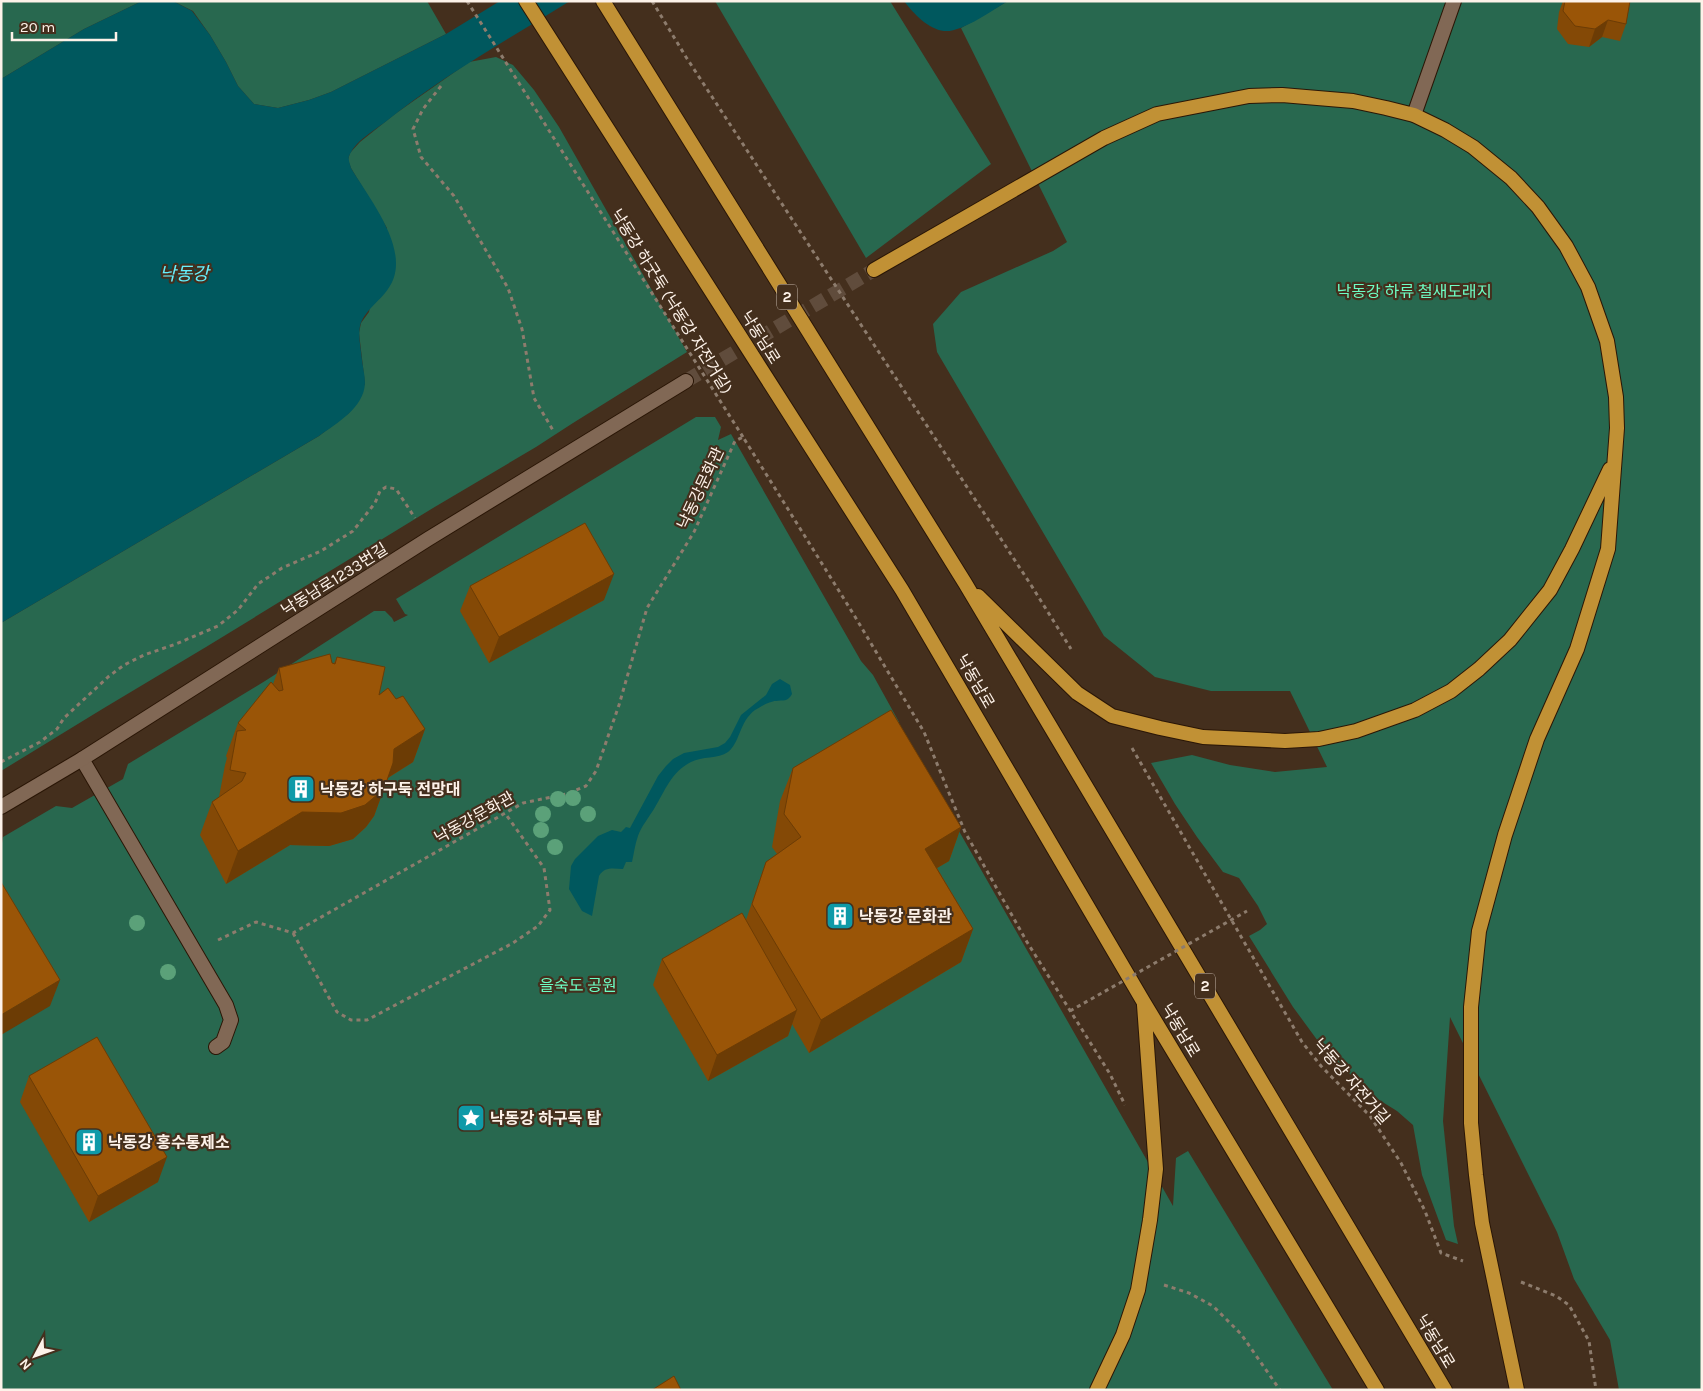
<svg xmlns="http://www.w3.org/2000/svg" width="1703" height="1391" viewBox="0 0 1703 1391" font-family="Karla,'Noto Sans KR',sans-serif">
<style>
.green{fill:#28684f}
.water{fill:#00585e}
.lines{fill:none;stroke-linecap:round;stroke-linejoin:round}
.minor-tunnel{stroke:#604c3c;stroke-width:14;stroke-dasharray:14 7;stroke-linecap:butt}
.service-casing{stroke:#2a1606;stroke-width:16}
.minor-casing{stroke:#2a1606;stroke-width:16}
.primary-casing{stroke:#2a1606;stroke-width:16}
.path{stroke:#8d7c6d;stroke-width:3;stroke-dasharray:4 4;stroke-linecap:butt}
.service{stroke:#816855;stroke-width:14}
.minor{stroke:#816855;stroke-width:14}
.primary{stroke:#c19135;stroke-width:14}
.path-bridge{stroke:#8d7c6d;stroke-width:3;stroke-dasharray:4 4;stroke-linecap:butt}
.tree{fill:#5ba179}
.wall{fill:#844906}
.shaded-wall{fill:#6c3c05}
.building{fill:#9a5507;stroke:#6c3c05}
.labels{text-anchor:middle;stroke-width:4.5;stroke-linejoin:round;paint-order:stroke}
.shield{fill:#442f1d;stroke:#c6b8ac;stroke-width:1}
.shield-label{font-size:15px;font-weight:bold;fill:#fdf2e9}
.park-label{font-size:16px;fill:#6dfec5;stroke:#442f1d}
.street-label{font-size:16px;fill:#fdf2e9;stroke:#442f1d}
.poi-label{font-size:16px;font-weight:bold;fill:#fdf2e9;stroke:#442f1d;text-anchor:start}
.water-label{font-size:18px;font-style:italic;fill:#67f0fd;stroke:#442f1d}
</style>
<rect width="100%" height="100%" fill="#442f1d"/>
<path class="green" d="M 1,1 L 142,1 L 84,29 L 1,79 Z
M 173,1 L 427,1 L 446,34 L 331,92 L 309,100 L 278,108 L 254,104 L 238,86 L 226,62 L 210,35 L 193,11 Z
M 715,1 L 890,1 L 991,164 L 866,258 Z
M 1008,1 L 1702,1 L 1702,1390 L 1619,1390 L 1610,1340 L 1574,1279 L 1557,1232 L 1450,1017 L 1443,1121 L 1454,1226 L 1458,1244 L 1446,1240 L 1422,1175 L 1413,1125 L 1397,1111 L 1376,1098 L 1326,1052 L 1293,1007 L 1249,936 L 1260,930 L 1267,924 L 1258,906 L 1239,878 L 1223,872 L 1197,837 L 1175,804 L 1151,763 L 1192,755 L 1230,765 L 1275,772 L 1327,767 L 1290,691 L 1211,691 L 1155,677 L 1104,636 L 937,352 L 933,324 L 961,292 L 1053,251 L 1067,242 L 961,28 Z
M 496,57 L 513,65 L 534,90 L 559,127 L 687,352 L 573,423 L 536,447 L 433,508 L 206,647 L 104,708 L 1,771 L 1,623 L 319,436 L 349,413 L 365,384 L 359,333 L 361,323 L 369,312 L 387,228 L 351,168 L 348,160 L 350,153 L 360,142 L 395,114 L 469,62 Z
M 696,417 L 715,417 L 721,427 L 718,440 L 731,434 L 861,661 L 873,675 L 899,722 L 899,726 L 1173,1206 L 1176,1158 L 1188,1151 L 1333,1390 L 1,1390 L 1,849 L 3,837 L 56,806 L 72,808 L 123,779 L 128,764 L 265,681 L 374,611 L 385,611 L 392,618 L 394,622 L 408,615 L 405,614 L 396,599 Z"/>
<path class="water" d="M 142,1 L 173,1 L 192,11 L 210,35 L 226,62 L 238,86 L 254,104 L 278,108 L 309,100 L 331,92 L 446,34 L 500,1 L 570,1 C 507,40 442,76 384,123 C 373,131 356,141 350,154 C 347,159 350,163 351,168 C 370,200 414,253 388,289 C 380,301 363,312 360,326 C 358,337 361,349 362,360 C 363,368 365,376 365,383 C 364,408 337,423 319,436 L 1,623 L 1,79 L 84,29 Z
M 904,1 L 1008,1 C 993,10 961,33 944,31 C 928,29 914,14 904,1 Z
M 780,679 L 790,685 L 792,694 C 788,702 783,700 776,701 C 770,701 760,707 755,710 C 739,722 740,743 728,752 C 718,759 702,756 691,762 C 671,772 665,791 654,809 C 649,817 641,827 638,836 C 635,844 634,853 632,862 L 626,862 L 623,869 C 614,869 605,866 599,876 L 592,916 L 582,911 L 569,889 L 571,866 L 575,859 L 598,836 L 612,830 L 621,832 L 626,827 L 630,828 L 658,776 L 666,766 L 673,759 L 684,753 L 718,747 L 725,743 L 730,737 L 741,715 L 766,695 L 772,684 Z"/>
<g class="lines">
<path class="minor-tunnel" d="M 686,381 L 874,270"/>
<defs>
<path id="service" d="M 1414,115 L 1454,1
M 82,759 L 226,1005 L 231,1020 L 223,1042 L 216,1047"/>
<path id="minor" d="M 1,807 L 82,759 L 428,539 L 686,381"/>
<path id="primary" d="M 526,1 L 902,590 L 1143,1001 L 1377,1390
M 603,1 L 965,583 L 1445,1390
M 874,270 L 1104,138 L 1157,114 L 1249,96 L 1282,95 L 1353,101 L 1386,108 L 1414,115 L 1445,130 L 1473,147 L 1511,178 L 1538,207 L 1566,246 L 1588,287 L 1607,341 L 1616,397 L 1617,428 L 1608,549 L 1577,649 L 1537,739 L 1505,835 L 1479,931 L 1471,1007 L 1471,1123 L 1476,1175 L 1482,1223 L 1517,1390
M 978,596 L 1077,693 L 1112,716 L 1160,728 L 1203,737 L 1285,741 L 1319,739 L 1356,731 L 1415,710 L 1451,691 L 1479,669 L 1510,640 L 1550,590 L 1572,549 L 1610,469
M 1097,1390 L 1123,1335 L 1138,1290 L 1150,1220 L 1156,1169 L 1144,1005"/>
</defs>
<use href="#service" class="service-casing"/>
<use href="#minor" class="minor-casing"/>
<use href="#primary" class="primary-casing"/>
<path class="path" d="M 441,86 L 423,109 L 413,129 L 421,157 L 454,196 L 508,288 L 522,329 L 534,398 L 554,432
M 1031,585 L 1071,649
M 1132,748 L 1302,1042 L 1321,1066 L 1370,1116 L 1401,1163 L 1425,1211 L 1441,1253 L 1463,1261
M 1,762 L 40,742 L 57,729 L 64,718 L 108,677 L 124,665 L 144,655 L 176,644 L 218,626 L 238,610 L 258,584 L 282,568 L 321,551 L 353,531 L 375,503 L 380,491 L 386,487 L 396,489 L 415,518
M 293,933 L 337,1012 L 351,1020 L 367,1020 L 513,943 L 538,926 L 550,910 L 544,868 L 505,813
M 218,940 L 256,922 L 293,933 L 523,803 L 566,794 L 586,786 L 596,771 L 619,705 L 647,608 L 694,532 L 735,441 L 743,437 L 854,615 L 924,732 L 965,832 L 1027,942 L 1110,1074 L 1125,1105
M 1521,1282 L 1556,1296 L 1569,1305 L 1589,1341 L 1596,1390
M 1164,1285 L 1189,1293 L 1213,1306 L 1241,1334 L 1280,1390"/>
<use href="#service" class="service"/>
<use href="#minor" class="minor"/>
<use href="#primary" class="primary"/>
<path class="path-bridge" d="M 467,1 L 743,437
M 652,1 L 686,57 L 1031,585
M 1070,1011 L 1247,911"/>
</g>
<g class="tree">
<circle cx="573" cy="798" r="8"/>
<circle cx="558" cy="799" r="8"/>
<circle cx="543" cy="814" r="8"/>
<circle cx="588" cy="814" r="8"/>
<circle cx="541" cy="830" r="8"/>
<circle cx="555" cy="847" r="8"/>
<circle cx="137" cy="923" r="8"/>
<circle cx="168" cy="972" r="8"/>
</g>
<path class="wall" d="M 1563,1 L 1630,1 L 1626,24 L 1620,41 L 1602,37 L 1589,47 L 1568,44 L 1557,29 L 1559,12 Z
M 470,586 L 604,600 L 489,663 L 460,611 Z
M 337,657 L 379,695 L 396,699 L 425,729 L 413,762 L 388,778 L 374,816 L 366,827 L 353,839 L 329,846 L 290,845 L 226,884 L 200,835 L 212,802 L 219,797 L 225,765 L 227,758 L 226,756 L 238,723 L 273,684 L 279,668 L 332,663 L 334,663 Z
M 793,768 L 961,827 L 949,861 L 937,868 L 973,929 L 961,962 L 809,1053 L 792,1024 L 788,1036 L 708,1081 L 653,985 L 662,959 L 746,920 L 766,862 L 777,854 L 772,847 L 780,801 Z
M 29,1076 L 158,1182 L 89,1222 L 20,1102 Z"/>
<path class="shaded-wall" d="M 1608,20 L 1602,37 L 1589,47 L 1595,29 Z
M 614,574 L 604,600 L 489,663 L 499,637 Z
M 425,729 L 413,762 L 381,782 L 394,749 Z
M 386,783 L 374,816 L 366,827 L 353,839 L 329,846 L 290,845 L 226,884 L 238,851 L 302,812 Z
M 961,827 L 949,861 L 913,882 L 925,849 Z
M 973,929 L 961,962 L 809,1053 L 821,1020 Z
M 60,980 L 50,1006 L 1,1035 L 1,1015 Z
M 797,1010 L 788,1036 L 708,1081 L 717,1055 Z
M 167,1157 L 158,1182 L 89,1222 L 98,1196 Z"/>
<path class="building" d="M 1565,1 L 1630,1 L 1626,24 L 1608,20 L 1595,29 L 1575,26 L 1563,11 Z
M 585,523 L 614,574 L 499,637 L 470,586 Z
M 330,654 L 332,663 L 335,664 L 337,657 L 385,667 L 379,695 L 388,688 L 396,699 L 403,696 L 425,729 L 394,749 L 393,763 L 386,783 L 378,794 L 365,805 L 341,813 L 302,812 L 238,851 L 212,802 L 242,781 L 246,773 L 230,770 L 237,731 L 246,730 L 238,723 L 271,682 L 279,691 L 283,690 L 279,668 Z
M 891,710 L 961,827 L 925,849 L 973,929 L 821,1020 L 752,904 L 766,862 L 801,837 L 784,814 L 793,768 Z
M 1,882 L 60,980 L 1,1015 Z
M 742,913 L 797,1010 L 717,1055 L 662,959 Z
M 97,1037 L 167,1157 L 98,1196 L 29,1076 Z
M 674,1376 L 681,1390 L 652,1390 Z"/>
<defs>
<symbol id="building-square" viewBox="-11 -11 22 22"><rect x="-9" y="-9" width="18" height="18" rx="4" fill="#0f9aa8" stroke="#442f1d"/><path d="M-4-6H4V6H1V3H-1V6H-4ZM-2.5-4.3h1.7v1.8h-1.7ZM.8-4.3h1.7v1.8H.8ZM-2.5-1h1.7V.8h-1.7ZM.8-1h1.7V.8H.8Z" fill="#fff"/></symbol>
<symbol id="sight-square" viewBox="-11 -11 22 22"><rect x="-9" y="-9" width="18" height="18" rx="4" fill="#0f9aa8" stroke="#442f1d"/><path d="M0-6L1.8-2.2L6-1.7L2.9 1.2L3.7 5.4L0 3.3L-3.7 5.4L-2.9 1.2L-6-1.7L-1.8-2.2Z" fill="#fff"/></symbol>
</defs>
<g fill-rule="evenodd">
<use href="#building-square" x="285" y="773" width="32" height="32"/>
<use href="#building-square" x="824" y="900" width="32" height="32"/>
<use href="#sight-square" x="455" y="1102" width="32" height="32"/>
<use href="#building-square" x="73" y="1126" width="32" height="32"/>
</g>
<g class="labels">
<g class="shield">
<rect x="777" y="284.5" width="20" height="25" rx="4"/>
<rect x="1195" y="973.5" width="20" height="25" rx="4"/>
</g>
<g class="shield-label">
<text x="787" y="302">2</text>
<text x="1205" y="991">2</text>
</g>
<g class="park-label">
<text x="1414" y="297">낙동강 하류 철새도래지</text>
<text x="578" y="991">을숙도 공원</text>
</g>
<g class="street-label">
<text transform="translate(672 301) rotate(58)" y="6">낙동강 하굿둑 (낙동강 자전거길)</text>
<text transform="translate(761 337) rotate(58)" y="6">낙동남로</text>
<text transform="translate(700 488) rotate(-65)" y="6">낙동강문화관</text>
<text transform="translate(334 579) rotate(-32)" y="6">낙동남로1233번길</text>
<text transform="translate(976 681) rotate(60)" y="6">낙동남로</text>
<text transform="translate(474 817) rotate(-29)" y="6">낙동강문화관</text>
<text transform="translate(1181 1030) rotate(59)" y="6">낙동남로</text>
<text transform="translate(1352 1081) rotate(49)" y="6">낙동강 자전거길</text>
<text transform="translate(1436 1341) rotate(59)" y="6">낙동남로</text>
</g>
<g class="poi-label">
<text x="320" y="795">낙동강 하구둑 전망대</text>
<text x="859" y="922">낙동강 문화관</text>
<text x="490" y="1124">낙동강 하구둑 탑</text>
<text x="108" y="1148">낙동강 홍수통제소</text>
</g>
<g class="water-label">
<text x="184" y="280">낙동강</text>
</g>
</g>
<rect width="1703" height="1391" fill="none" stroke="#fdf2e9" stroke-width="5"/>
<g transform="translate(35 1356) rotate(229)" stroke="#442f1d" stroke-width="4" paint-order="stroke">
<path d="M0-4L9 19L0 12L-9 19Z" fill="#fdf2e9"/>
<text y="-8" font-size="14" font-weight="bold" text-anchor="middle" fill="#fdf2e9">N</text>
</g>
<path d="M12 32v8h104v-8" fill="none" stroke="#fdf2e9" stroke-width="2.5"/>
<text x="20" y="32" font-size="15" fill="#fdf2e9" stroke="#442f1d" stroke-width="4" paint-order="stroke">20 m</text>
</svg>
